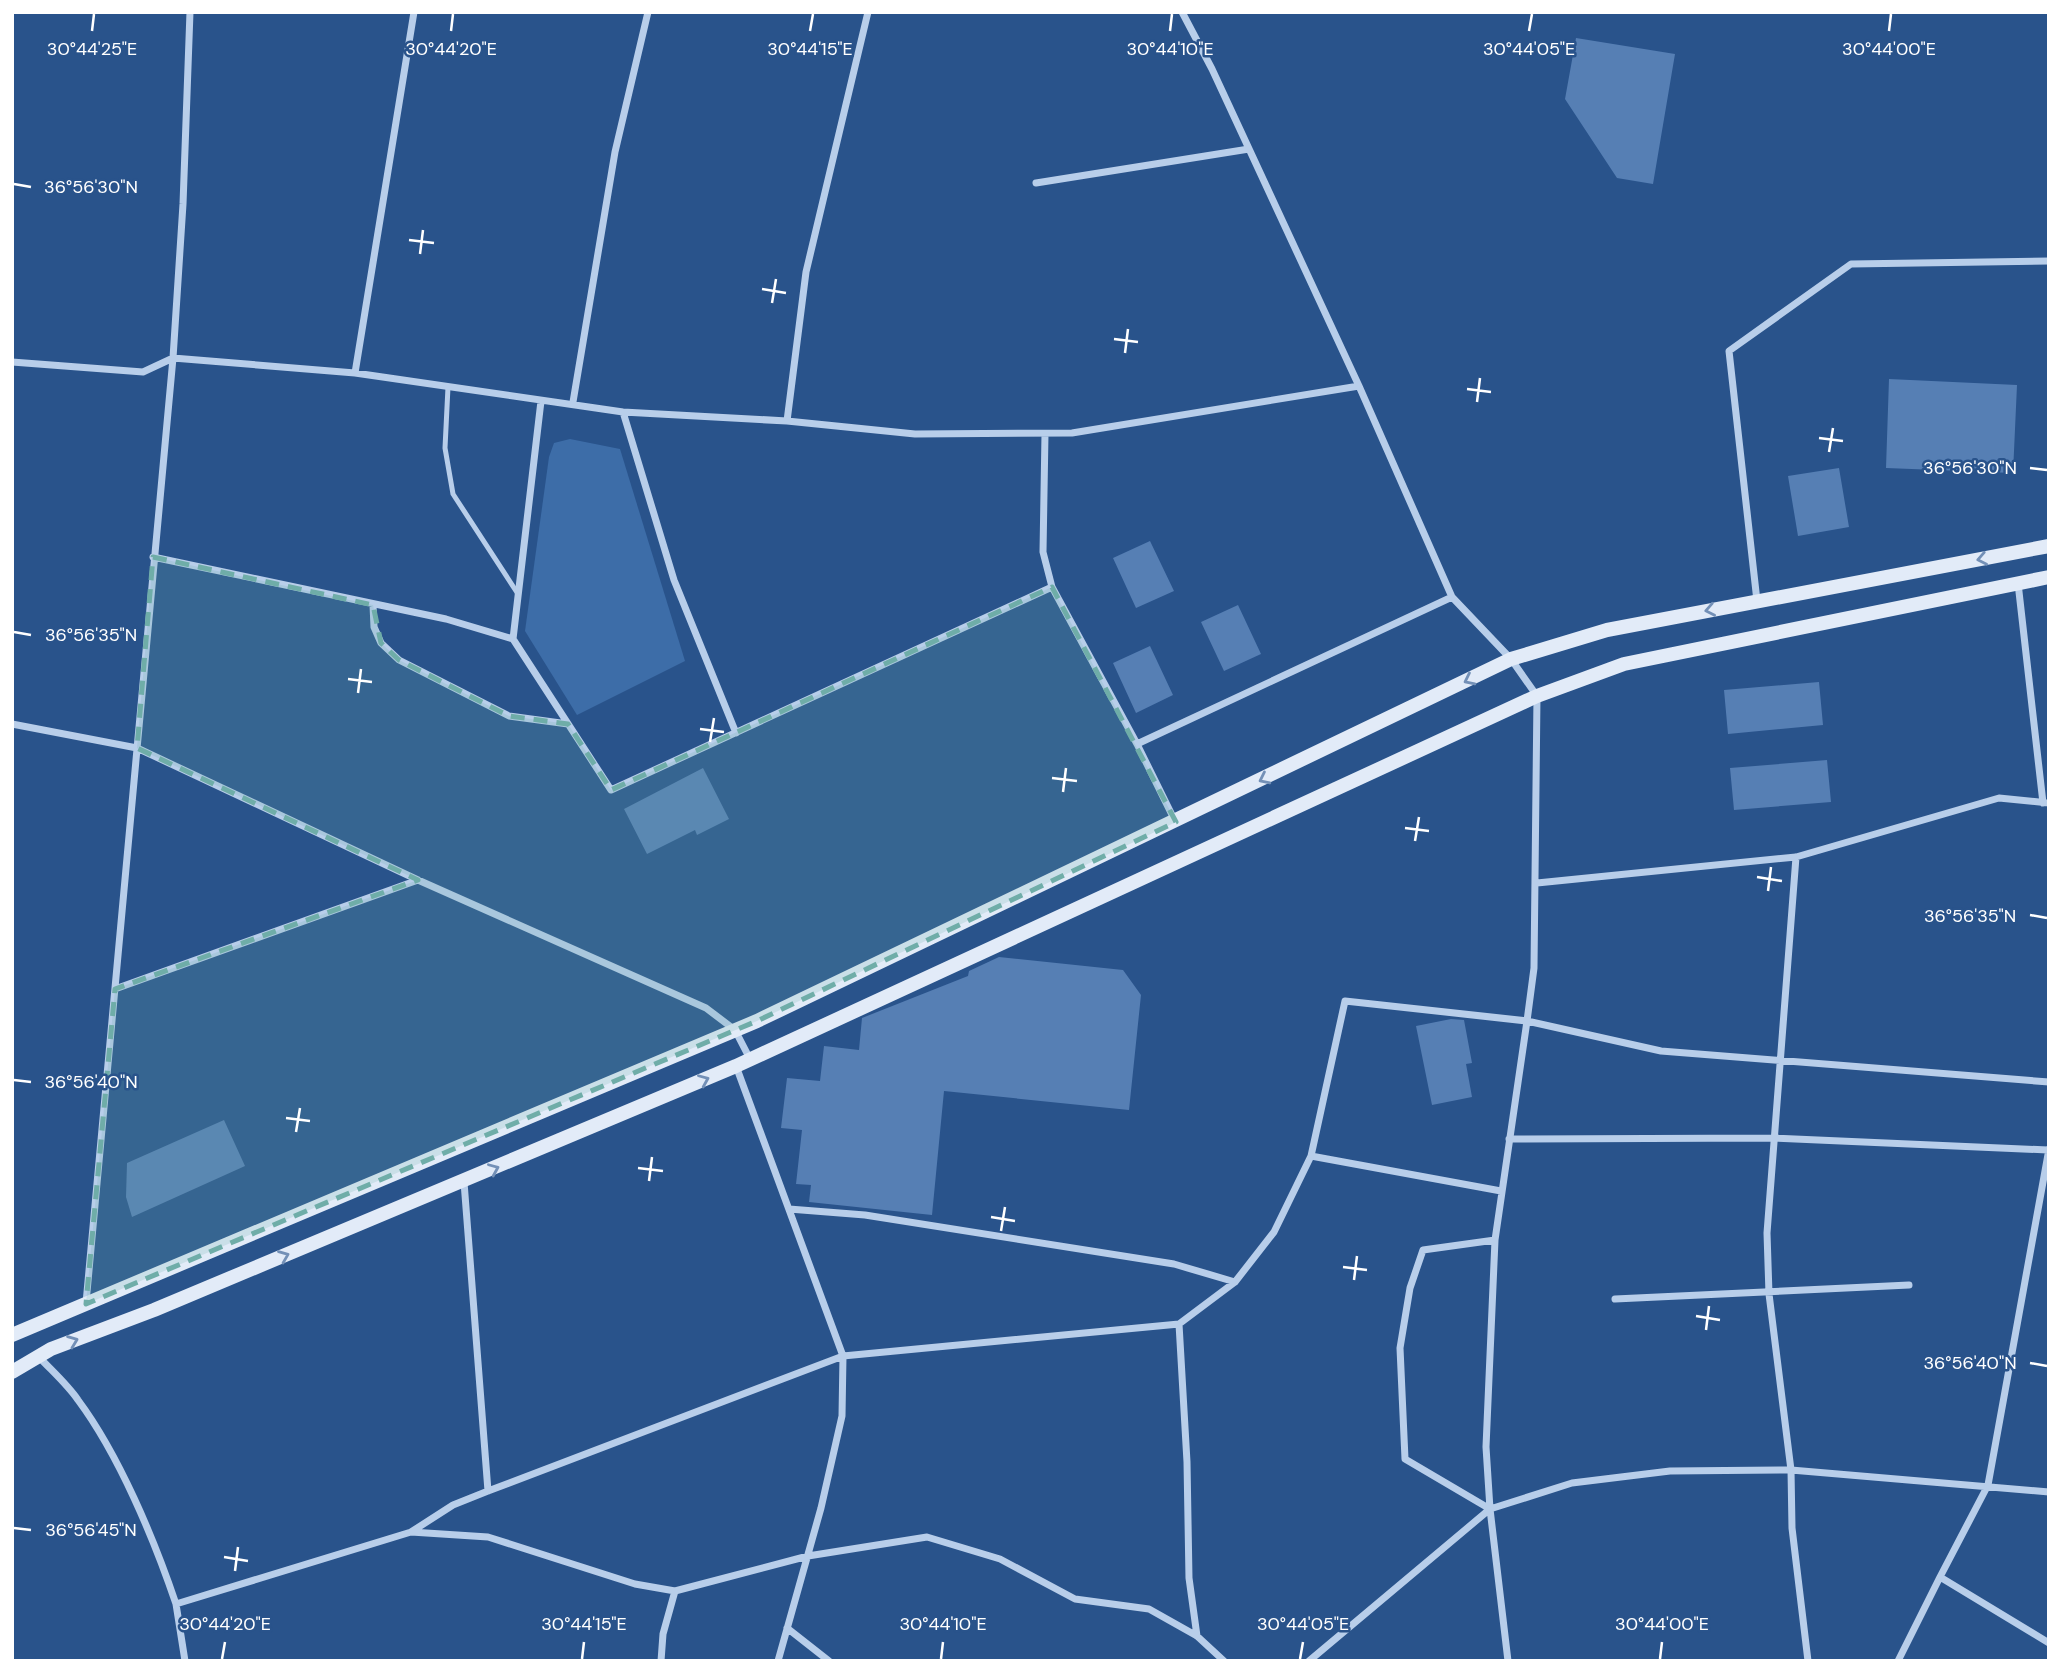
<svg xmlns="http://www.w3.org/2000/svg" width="2061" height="1673" viewBox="0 0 2061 1673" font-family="'DM Sans',sans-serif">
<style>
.green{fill:#3d6da8}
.building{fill:#567fb4}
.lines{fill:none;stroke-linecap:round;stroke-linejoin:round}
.service{stroke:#b8ceea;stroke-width:5}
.minor{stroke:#b8ceea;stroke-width:7}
.secondary{stroke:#e2ebf8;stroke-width:14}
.oneway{stroke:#7390b7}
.marked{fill:#6fada8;fill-opacity:0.2;stroke:#6fada8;stroke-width:5;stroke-dasharray:14 9;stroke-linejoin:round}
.ticks{fill:none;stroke:#fff;stroke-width:2.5}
.ticks-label{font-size:18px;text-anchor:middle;fill:#fff;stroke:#29538b;stroke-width:5;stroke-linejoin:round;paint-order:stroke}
</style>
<rect width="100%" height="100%" fill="#29538b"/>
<path class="green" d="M 570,439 L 620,449 L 685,661 L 577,715 L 525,631 L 549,457 L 554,443 Z"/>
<path class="building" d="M 1576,38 L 1675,54 L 1653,184 L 1617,178 L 1565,99 Z
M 1889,379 L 2017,385 L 2013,473 L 1886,468 Z
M 1839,468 L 1849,527 L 1798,536 L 1788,476 Z
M 1150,541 L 1174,591 L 1136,608 L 1113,558 Z
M 1238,605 L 1261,654 L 1224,671 L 1201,622 Z
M 1150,646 L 1173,695 L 1136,713 L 1113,663 Z
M 1819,682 L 1823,725 L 1728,734 L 1724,690 Z
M 1827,760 L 1831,802 L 1734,810 L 1730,768 Z
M 703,768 L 729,819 L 697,835 L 695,830 L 647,854 L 624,809 Z
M 999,957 L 1123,970 L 1141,995 L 1129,1110 L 944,1091 L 932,1215 L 809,1202 L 811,1185 L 796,1184 L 802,1130 L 781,1128 L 787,1078 L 820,1081 L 824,1046 L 859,1050 L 862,1018 L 968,976 L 969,971 Z
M 1451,1019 L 1464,1020 L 1472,1063 L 1466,1064 L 1472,1097 L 1432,1105 L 1416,1026 Z
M 224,1120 L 245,1166 L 132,1217 L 126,1197 L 127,1163 Z"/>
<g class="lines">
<path class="service" d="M 448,387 L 445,448 L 453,494 L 518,594"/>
<path class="minor" d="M 1182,12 L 1212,69 L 1359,386 L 1452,597 L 1511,659 L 1537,696 L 1534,968 L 1527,1021 L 1661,1051 L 2049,1082
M 1036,183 L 1249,149
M 12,362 L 143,372 L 173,358 L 355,373 L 623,412 L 787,421 L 915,434 L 1072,433 L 1359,386
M 355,373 L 414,12
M 541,401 L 513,639 L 611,790 L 1052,587
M 573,402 L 615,152 L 648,12
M 623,412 L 674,580 L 736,733
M 787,421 L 806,272 L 868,12
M 1045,434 L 1043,552 L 1052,587 L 1137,744 L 1175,821
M 153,557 L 446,619 L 513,639
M 2018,583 L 2043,803
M 1757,601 L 1729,351 L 1851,264 L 2049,261
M 373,605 L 374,627 L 381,643 L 399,660 L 509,716 L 568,724
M 12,724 L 137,748 L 418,880 L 706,1008 L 735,1030 L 750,1059
M 1137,744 L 1452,597
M 1796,857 L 1767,1233 L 1769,1294 L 1791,1470 L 1792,1528 L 1808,1661
M 1537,883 L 1796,857 L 1999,798 L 2049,803
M 115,989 L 418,880
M 736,1066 L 843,1356 L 842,1416 L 821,1508 L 778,1661
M 1509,1139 L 1772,1138 L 2048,1150
M 2049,1149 L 1988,1485 L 1940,1577 L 2049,1643
M 1311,1156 L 1501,1191
M 464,1182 L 488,1491
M 789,1209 L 865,1215 L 1174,1264 L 1235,1282
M 1615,1299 L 1909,1285
M 86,1303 L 173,358 L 183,204 L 190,12
M 1179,1324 L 1187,1462 L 1189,1578 L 1197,1636
M 38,1356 C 52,1371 67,1384 78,1400 C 119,1455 154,1539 176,1604 L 411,1532 L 488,1537 L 635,1584 L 675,1591 L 808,1556 L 927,1537 L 1000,1559 L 1075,1599 L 1149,1609 L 1197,1636 L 1224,1661
M 1490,1509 L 1405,1459 L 1400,1348 L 1410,1288 L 1423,1250 L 1495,1240
M 411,1532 L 453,1505 L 488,1491 L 843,1356 L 1179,1324 L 1235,1282 L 1274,1232 L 1311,1156 L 1345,1001 L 1527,1021 L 1495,1240 L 1486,1447 L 1490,1509
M 176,1604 L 185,1661
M 787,1628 L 829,1661
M 661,1661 L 663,1634 L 675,1591
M 1309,1661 L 1490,1509
M 1508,1661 L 1490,1509 L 1572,1483 L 1670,1471 L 1791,1470 L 2049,1492
M 1898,1661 L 1940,1577"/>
<path class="secondary" d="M 12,1335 L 757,1021 L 1511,659 L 1607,630 L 2049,546
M 12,1372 L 51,1349 L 154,1310 L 736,1066 L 1537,696 L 1624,664 L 2049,577"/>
</g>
<defs><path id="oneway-chevron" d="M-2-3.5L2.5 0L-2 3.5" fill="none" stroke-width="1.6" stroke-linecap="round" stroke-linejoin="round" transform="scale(1.75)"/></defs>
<g class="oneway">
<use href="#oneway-chevron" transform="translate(1982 559) rotate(169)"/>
<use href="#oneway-chevron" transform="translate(1710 610) rotate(169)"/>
<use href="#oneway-chevron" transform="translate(1469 680) rotate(154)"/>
<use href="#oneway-chevron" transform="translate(1264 779) rotate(154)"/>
<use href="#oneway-chevron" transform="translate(704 1080) rotate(-23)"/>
<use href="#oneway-chevron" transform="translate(494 1169) rotate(-23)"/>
<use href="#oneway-chevron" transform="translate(284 1256) rotate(-22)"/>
<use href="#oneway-chevron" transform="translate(73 1341) rotate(-21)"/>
</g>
<path class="marked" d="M 153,557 L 373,605 L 381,643 L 399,660 L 509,716 L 568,724 L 611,790 L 1052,587 L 1176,822 L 757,1021 L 86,1304 L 115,989 L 418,880 L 137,748 Z"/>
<path class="ticks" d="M 92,31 L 94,14M 451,31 L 453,14M 810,31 L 813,14M 1170,31 L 1172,14M 1529,31 L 1532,14M 1889,31 L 1891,14M 14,184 L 31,187M 409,240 L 434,243M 420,254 L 423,230M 762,289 L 786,293M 772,303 L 776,279M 1114,339 L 1138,342M 1125,353 L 1128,329M 1467,389 L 1491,392M 1477,402 L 1480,378M 1819,438 L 1843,441M 1829,452 L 1833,428M 2030,468 L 2047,470M 14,632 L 31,635M 348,679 L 372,682M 358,693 L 361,669M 700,729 L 724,732M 710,742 L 714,718M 1052,778 L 1077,781M 1063,792 L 1066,768M 1405,828 L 1429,831M 1415,841 L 1419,817M 1757,877 L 1782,881M 1768,891 L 1771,867M 2030,915 L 2047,918M 14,1080 L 31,1082M 286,1118 L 310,1121M 296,1132 L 300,1108M 638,1168 L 663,1171M 649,1181 L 652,1157M 991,1217 L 1015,1221M 1001,1231 L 1005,1207M 1343,1267 L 1367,1270M 1354,1280 L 1357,1256M 1696,1316 L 1720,1320M 1706,1330 L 1709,1306M 2030,1363 L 2047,1366M 14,1528 L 31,1530M 224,1557 L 248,1561M 235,1571 L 238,1547M 222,1659 L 225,1642M 582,1659 L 584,1642M 941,1659 L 943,1642M 1300,1659 L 1303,1642M 1660,1659 L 1662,1642"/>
<g class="ticks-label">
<text x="92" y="55">30°44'25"E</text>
<text x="451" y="55">30°44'20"E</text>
<text x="810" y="55">30°44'15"E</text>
<text x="1170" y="55">30°44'10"E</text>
<text x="1529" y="55">30°44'05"E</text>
<text x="1889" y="55">30°44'00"E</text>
<text x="91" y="193">36°56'30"N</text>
<text x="1970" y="474">36°56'30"N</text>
<text x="91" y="641">36°56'35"N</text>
<text x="1970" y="922">36°56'35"N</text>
<text x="91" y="1088">36°56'40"N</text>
<text x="1970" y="1369">36°56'40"N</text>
<text x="91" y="1536">36°56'45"N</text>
<text x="225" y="1630">30°44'20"E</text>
<text x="584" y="1630">30°44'15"E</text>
<text x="943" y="1630">30°44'10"E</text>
<text x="1303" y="1630">30°44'05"E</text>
<text x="1662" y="1630">30°44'00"E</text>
</g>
<rect width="2061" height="1673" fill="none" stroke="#ffffff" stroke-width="28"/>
</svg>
